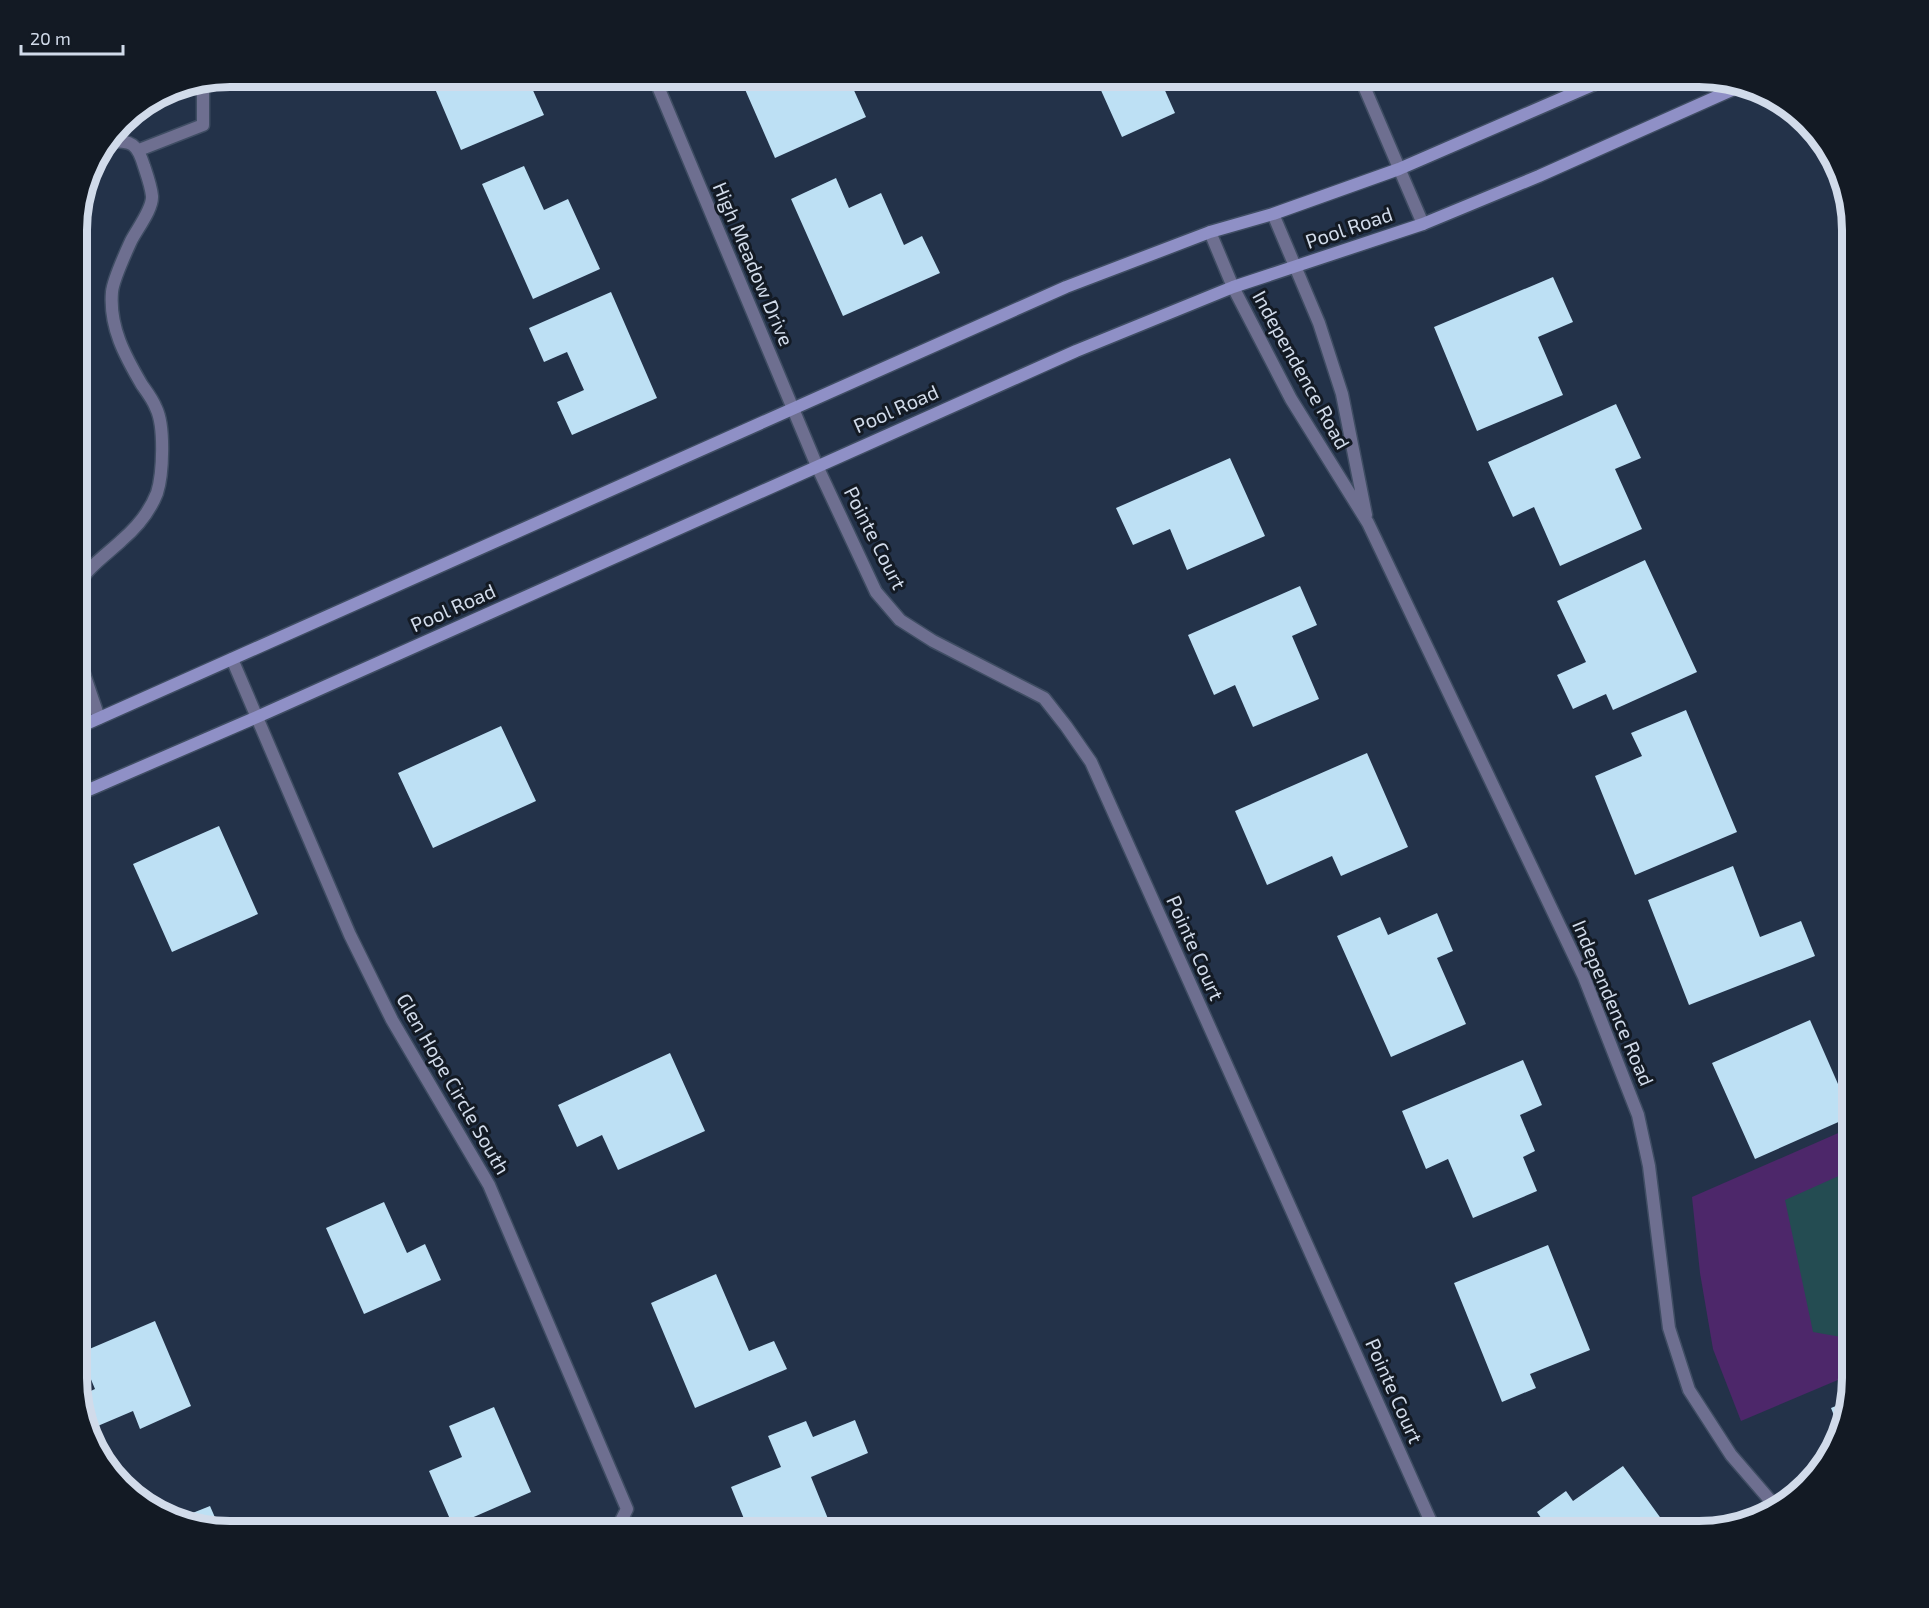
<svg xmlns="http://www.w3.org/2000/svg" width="1929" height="1608" viewBox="0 0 1929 1608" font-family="'Exo 2',sans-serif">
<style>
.green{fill:#4d276a}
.water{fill:#244c52}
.building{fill:#bde0f4}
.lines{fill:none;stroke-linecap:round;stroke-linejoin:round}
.lane-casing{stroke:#3f4d63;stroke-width:15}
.street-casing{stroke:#3f4d63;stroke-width:15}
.secondary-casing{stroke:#3f4d63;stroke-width:15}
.lane{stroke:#6e6f90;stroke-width:12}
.street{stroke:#6e6f90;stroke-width:12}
.secondary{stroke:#8f90c6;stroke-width:12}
.labels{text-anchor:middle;stroke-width:6;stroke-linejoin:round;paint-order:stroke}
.street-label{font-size:20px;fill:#d1dbea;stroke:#131a24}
.rim{fill:none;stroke:#d1dbea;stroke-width:8}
</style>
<rect width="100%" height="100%" fill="#233249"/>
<path class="green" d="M 1852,1127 L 1852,1374 L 1741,1421 L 1713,1349 L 1700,1273 L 1692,1197 Z"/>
<path class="water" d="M 1852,1170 L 1852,1337 L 1841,1337 L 1813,1332 L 1785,1200 Z"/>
<path class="building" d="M 430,77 L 527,77 L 544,115 L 461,150 Z
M 743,77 L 848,77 L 866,117 L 775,158 L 740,78 Z
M 1095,77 L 1159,77 L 1175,113 L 1122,137 Z
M 524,166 L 544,210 L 568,199 L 600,269 L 533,299 L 482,184 Z
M 836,178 L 849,208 L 881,193 L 904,245 L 922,236 L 940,273 L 843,316 L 791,199 Z
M 1553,277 L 1573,322 L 1538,337 L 1563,395 L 1477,431 L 1434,327 Z
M 611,292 L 657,398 L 572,435 L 557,402 L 584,390 L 567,352 L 544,362 L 529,328 Z
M 1616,404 L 1641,458 L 1615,469 L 1642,529 L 1560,566 L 1534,507 L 1513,517 L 1488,462 Z
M 1230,458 L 1265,536 L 1187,570 L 1170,529 L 1133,545 L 1116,508 Z
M 1645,560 L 1697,672 L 1613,710 L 1606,694 L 1573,709 L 1557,675 L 1586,662 L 1557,601 Z
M 1300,586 L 1317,625 L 1292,636 L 1319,699 L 1253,727 L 1235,685 L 1214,695 L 1188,635 Z
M 1686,710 L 1737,832 L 1635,875 L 1595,776 L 1642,756 L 1631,733 Z
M 501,726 L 536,801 L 433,848 L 398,773 Z
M 1367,753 L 1408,847 L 1341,876 L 1332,856 L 1267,885 L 1235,811 Z
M 219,826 L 258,914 L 172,952 L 133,864 Z
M 1733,866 L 1760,937 L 1801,921 L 1815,956 L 1689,1005 L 1648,900 Z
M 1437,913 L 1453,951 L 1437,958 L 1466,1024 L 1391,1057 L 1337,936 L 1380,917 L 1388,935 Z
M 1810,1020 L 1852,1116 L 1755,1159 L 1712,1063 Z
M 670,1053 L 705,1131 L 618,1170 L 602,1135 L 577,1147 L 558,1105 Z
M 1523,1060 L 1542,1105 L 1520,1115 L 1535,1151 L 1523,1157 L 1537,1191 L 1473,1218 L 1448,1159 L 1426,1169 L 1402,1111 Z
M 384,1202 L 407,1253 L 425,1244 L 441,1280 L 364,1314 L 326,1228 Z
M 1548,1245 L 1590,1350 L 1530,1374 L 1536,1388 L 1502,1402 L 1454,1283 Z
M 716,1274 L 749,1351 L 774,1341 L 787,1369 L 695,1408 L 651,1303 Z
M 155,1321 L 191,1406 L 140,1429 L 133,1411 L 93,1428 L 80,1396 L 95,1389 L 80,1353 Z
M 1848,1401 L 1841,1433 L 1831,1408 Z
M 494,1407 L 531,1492 L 453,1526 L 429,1471 L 462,1457 L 449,1426 Z
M 855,1420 L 868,1453 L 811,1477 L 833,1531 L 749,1531 L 731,1487 L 781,1467 L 768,1436 L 806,1421 L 813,1437 Z
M 1623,1466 L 1670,1531 L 1550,1531 L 1537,1512 L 1566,1491 L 1573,1501 Z
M 210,1506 L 220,1529 L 175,1520 Z"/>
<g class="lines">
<defs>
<path id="lane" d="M 139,150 L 203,125 L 203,91 L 200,83
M 77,590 C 79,573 110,552 122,540 C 136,528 150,511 157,493 C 163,474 165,426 156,408 C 153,400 147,392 142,385 C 125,356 109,327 112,292 C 113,280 126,252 131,241 C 137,229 153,209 152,196 C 151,186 147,175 144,166 C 137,143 132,141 109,141
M 77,653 L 99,718"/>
<path id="street" d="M 654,77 L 817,466 L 876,592 L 900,620 L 933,641 L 1044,698 L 1066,726 L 1091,762 L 1435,1531
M 1360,77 L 1423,224
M 1273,214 L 1319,323 L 1342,394 L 1366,515
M 1210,232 L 1233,287 L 1291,399 L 1368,523 L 1584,977 L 1638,1115 L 1649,1166 L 1669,1328 L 1689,1390 L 1731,1455 L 1776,1507
M 232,659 L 350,935 L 392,1020 L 489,1185 L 627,1509 L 616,1531"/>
<path id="secondary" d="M 77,728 L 1066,287 L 1210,232 L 1273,214 L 1399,169 L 1611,77
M 77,795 L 257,717 L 1076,351 L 1233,287 L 1423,224 L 1539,176 L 1743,85"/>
</defs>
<use href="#lane" class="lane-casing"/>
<use href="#street" class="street-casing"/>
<use href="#secondary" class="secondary-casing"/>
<use href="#lane" class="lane"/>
<use href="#street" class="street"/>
<use href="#secondary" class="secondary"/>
</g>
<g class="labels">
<g class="street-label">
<text transform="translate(1349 228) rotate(-19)" y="7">Pool Road</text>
<text transform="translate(753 264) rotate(67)" y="7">High Meadow Drive</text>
<text transform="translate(1301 370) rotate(61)" y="7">Independence Road</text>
<text transform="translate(896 409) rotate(-24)" y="7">Pool Road</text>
<text transform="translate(875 538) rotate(63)" y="7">Pointe Court</text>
<text transform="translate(453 608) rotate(-24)" y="7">Pool Road</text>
<text transform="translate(1195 948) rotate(66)" y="7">Pointe Court</text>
<text transform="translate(1613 1003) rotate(67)" y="7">Independence Road</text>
<text transform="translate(453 1084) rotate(60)" y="7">Glen Hope Circle South</text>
<text transform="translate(1394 1391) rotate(66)" y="7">Pointe Court</text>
</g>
</g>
<path d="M0 0H1929V1608H0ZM230 87H1699A143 143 0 0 1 1842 230V1378A143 143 0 0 1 1699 1521H230A143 143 0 0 1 87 1378V230A143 143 0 0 1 230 87Z" fill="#131a24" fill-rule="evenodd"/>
<path class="rim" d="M230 87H1699A143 143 0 0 1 1842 230V1378A143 143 0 0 1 1699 1521H230A143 143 0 0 1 87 1378V230A143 143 0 0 1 230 87Z"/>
<path d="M21 45v9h102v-9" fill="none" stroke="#d1dbea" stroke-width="3"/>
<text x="30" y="45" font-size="18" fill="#d1dbea" stroke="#131a24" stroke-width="4.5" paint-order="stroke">20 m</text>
</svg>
